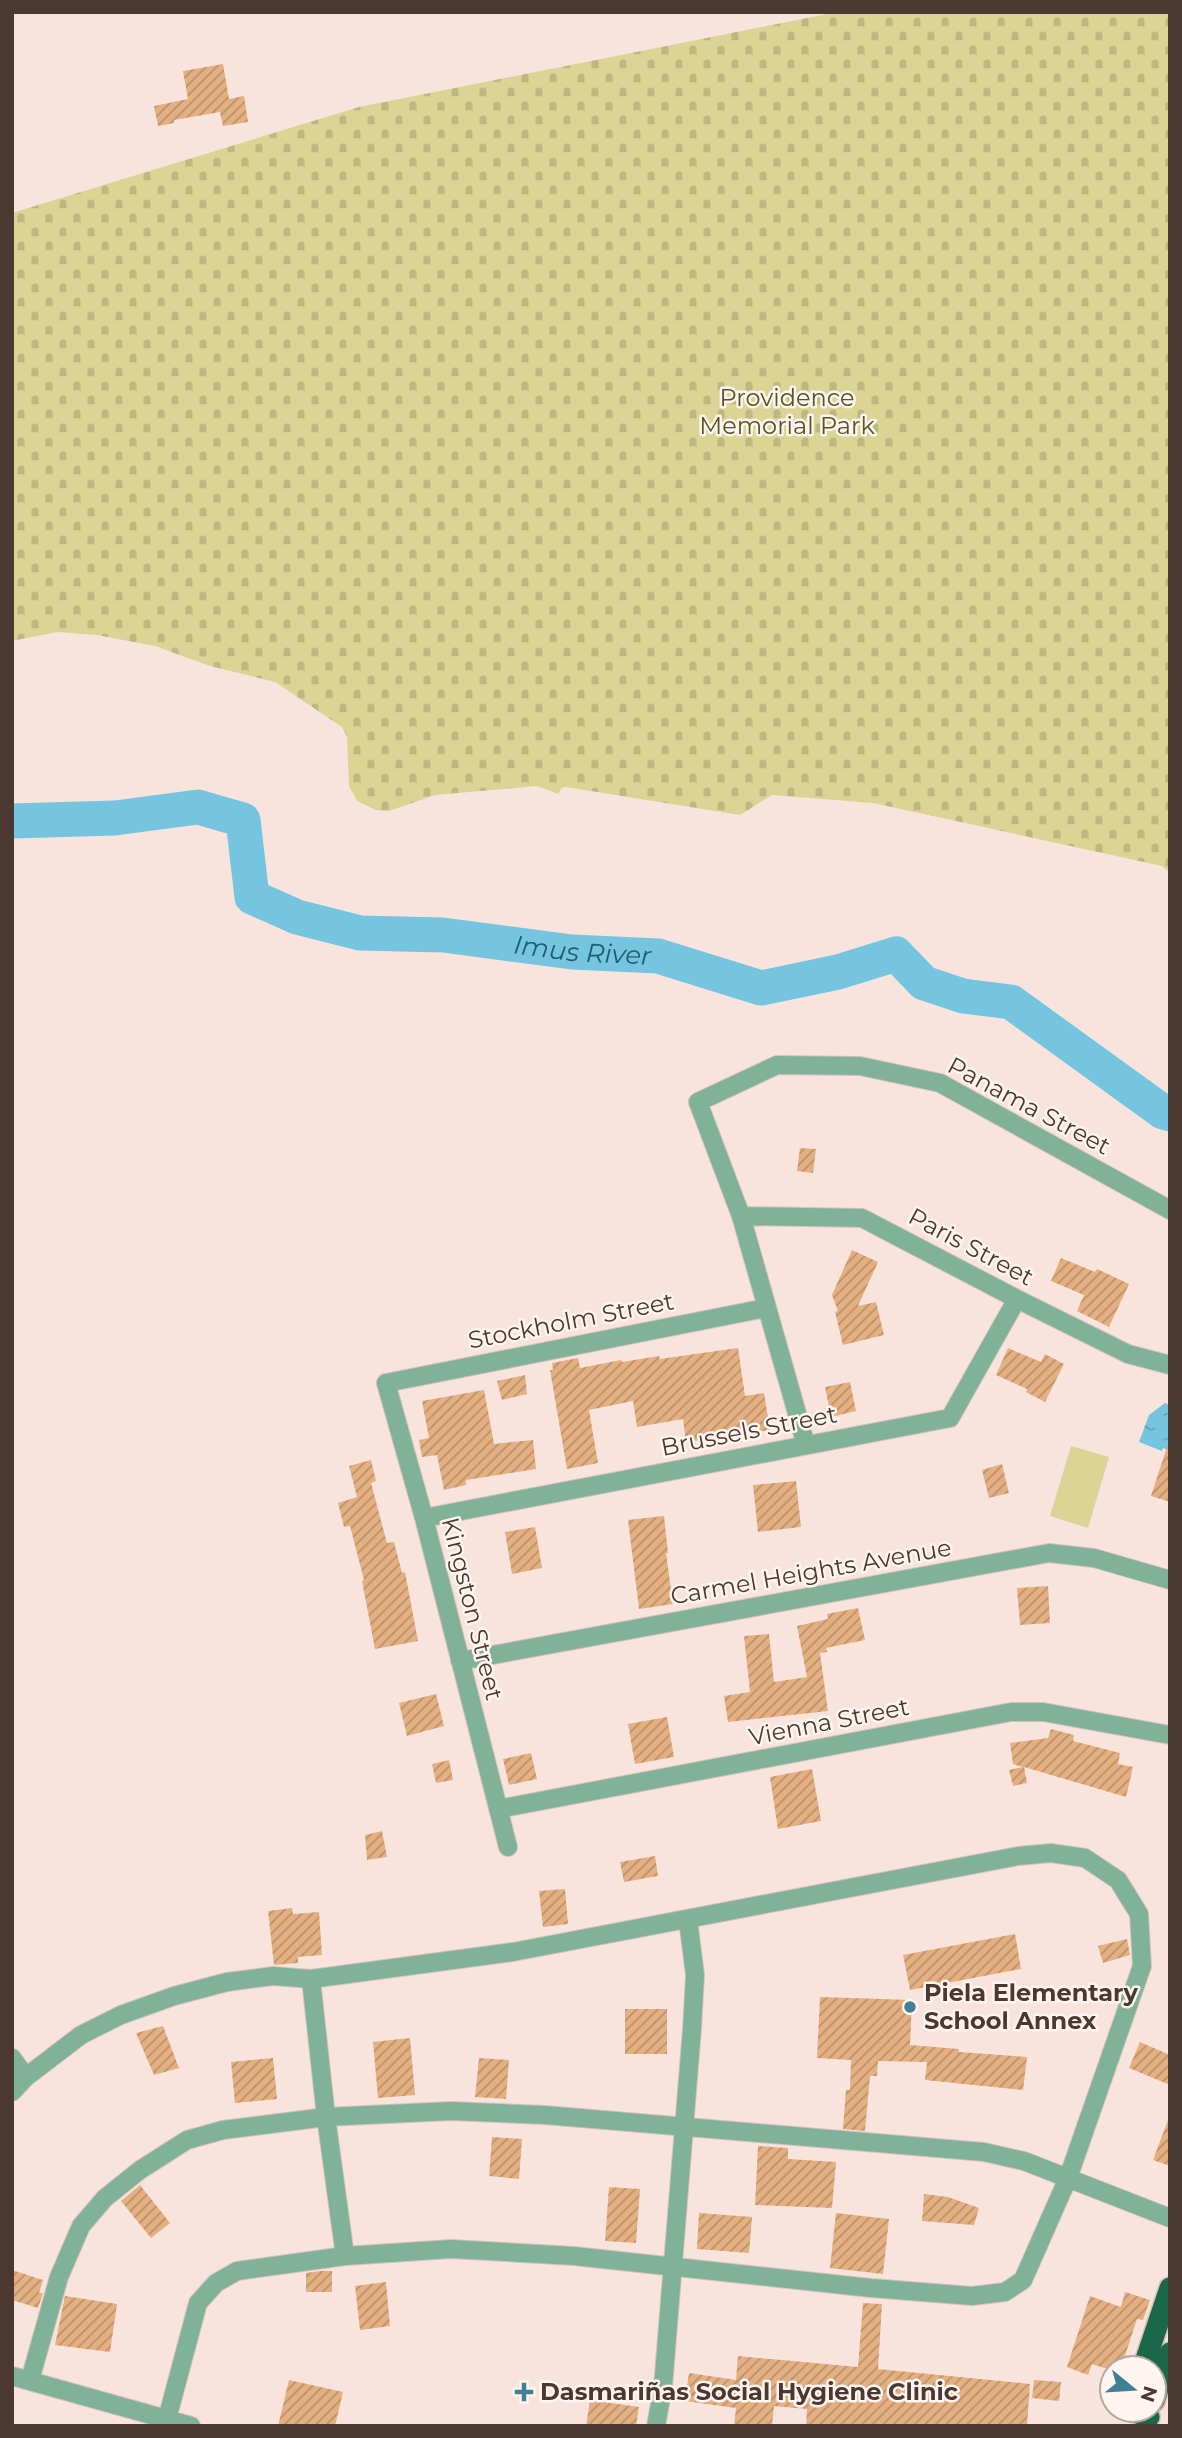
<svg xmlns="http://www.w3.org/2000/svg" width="1182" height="2438" viewBox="0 0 1182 2438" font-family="Montserrat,sans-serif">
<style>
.cemetery{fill:url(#cemetery-stones)}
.park{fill:#dbd495}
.water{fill:url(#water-ripples)}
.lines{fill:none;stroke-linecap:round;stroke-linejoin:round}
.river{stroke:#75c5e0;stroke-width:35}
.building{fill:url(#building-hatch)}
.minor-casing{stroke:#d5c2ba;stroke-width:20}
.highway-casing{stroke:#d5c2ba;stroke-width:24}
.minor{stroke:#7fb299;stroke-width:18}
.highway{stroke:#1b6749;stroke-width:21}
.poi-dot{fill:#407f94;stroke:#fef4f0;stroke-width:2.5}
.labels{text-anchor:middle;stroke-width:5;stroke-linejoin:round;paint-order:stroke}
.park-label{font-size:24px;fill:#5a5421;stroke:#fef4f0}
.street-label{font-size:24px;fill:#4b3830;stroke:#fef4f0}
.poi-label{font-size:24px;font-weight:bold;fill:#4b3830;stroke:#fef4f0;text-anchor:start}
.water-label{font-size:26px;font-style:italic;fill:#1e5e72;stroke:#fef4f0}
</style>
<defs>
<pattern id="cemetery-stones" width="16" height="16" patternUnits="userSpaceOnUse" patternTransform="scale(1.75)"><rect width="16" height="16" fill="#dbd495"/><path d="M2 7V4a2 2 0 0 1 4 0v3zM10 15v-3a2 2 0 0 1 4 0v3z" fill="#bdb781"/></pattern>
<pattern id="water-ripples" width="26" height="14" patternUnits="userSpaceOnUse" patternTransform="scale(1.75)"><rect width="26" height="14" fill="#75c5e0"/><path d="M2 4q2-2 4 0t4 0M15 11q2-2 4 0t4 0" fill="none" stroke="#62a1b6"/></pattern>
<pattern id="building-hatch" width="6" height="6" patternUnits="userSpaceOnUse" patternTransform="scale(1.75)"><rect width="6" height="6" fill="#e5b081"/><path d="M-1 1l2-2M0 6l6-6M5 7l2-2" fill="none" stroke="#bc906a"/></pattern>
</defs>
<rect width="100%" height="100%" fill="#f8e4dc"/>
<path class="cemetery" d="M 837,12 L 1170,12 L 1170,873 L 1162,866 L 873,803 L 772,795 L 740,815 L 566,787 L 562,788 L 558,794 L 537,786 L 435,795 L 389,811 L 376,810 L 357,801 L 349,786 L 347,737 L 342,727 L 275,682 L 210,666 L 155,646 L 97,635 L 57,632 L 12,641 L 12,213 L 359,107 Z"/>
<path class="park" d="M 1071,1446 L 1109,1457 L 1088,1528 L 1050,1516 Z"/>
<path class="water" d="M 1165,1403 L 1170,1405 L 1168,1434 L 1170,1436 L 1170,1451 L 1163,1448 L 1162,1451 L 1139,1442 L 1149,1415 Z"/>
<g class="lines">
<path class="river" id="s1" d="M 12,821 L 115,818 L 198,807 L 243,820 L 252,897 L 297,917 L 360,933 L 443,935 L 572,952 L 658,956 L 761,988 L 838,972 L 896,954 L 924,983 L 963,996 L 1011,1002 L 1163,1112 L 1170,1114"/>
</g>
<path class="building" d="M 223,64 L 229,99 L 244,96 L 248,122 L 223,126 L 220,112 L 174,120 L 174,123 L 158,126 L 154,106 L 188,99 L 183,71 Z
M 800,1148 L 816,1149 L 813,1173 L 797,1171 Z
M 852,1250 L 878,1262 L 858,1306 L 876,1302 L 884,1335 L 843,1345 L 835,1312 L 838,1311 L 832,1295 Z
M 1061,1258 L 1095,1272 L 1097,1269 L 1129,1284 L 1109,1327 L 1077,1311 L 1084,1295 L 1051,1281 Z
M 738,1348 L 745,1396 L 764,1393 L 770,1430 L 686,1442 L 683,1419 L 637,1427 L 633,1401 L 589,1410 L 598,1463 L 567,1469 L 550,1370 L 553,1370 L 552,1363 L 578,1358 L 580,1368 L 621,1360 L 622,1362 L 659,1356 L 660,1359 Z
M 1008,1348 L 1041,1362 L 1045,1354 L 1064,1364 L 1045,1402 L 1026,1392 L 1027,1389 L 996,1375 Z
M 525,1375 L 527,1394 L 502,1400 L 497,1381 Z
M 850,1382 L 856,1411 L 831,1417 L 825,1387 Z
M 484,1390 L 494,1444 L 533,1440 L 536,1469 L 466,1480 L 466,1485 L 444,1490 L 437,1455 L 422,1457 L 419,1440 L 429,1438 L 422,1401 Z
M 1167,1447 L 1170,1448 L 1170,1502 L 1151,1496 Z
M 371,1460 L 376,1481 L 371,1483 L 387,1543 L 394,1542 L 402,1573 L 405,1572 L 418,1641 L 375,1649 L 362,1581 L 364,1580 L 350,1526 L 344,1527 L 338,1503 L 357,1497 L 349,1466 Z
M 1002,1464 L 1009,1493 L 989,1498 L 982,1470 Z
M 796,1481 L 801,1527 L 758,1532 L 753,1485 Z
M 664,1516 L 668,1553 L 666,1553 L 673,1604 L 639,1609 L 628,1520 Z
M 535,1527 L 542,1568 L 512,1574 L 505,1532 Z
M 1048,1586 L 1050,1623 L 1020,1625 L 1017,1588 Z
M 858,1608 L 865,1640 L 826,1648 L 827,1652 L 820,1653 L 828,1711 L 728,1722 L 724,1696 L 750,1692 L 744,1636 L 769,1634 L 774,1682 L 807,1677 L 797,1626 L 828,1619 L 827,1614 Z
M 436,1694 L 444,1726 L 407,1736 L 399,1703 Z
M 667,1717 L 674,1757 L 635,1764 L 628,1724 Z
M 1051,1729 L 1074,1735 L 1073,1741 L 1120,1753 L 1118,1764 L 1133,1767 L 1126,1797 L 1024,1767 L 1027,1783 L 1013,1786 L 1009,1770 L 1023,1767 L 1013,1764 L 1010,1743 L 1048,1738 Z
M 531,1753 L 537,1779 L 509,1785 L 503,1759 Z
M 449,1760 L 453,1780 L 436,1783 L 432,1764 Z
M 812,1769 L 821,1821 L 778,1829 L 770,1777 Z
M 382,1831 L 387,1857 L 367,1860 L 365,1835 Z
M 655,1856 L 658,1876 L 624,1882 L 620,1862 Z
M 565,1889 L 568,1924 L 543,1927 L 539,1891 Z
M 292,1908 L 293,1914 L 319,1912 L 322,1955 L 298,1957 L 298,1963 L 274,1965 L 268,1911 Z
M 1015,1934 L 1021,1969 L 910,1990 L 903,1955 Z
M 1127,1939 L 1130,1955 L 1103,1963 L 1098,1946 Z
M 820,1997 L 912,2000 L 910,2045 L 959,2049 L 959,2052 L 1027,2057 L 1023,2090 L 925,2080 L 927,2062 L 878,2061 L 877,2076 L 870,2076 L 865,2131 L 843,2129 L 846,2090 L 850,2090 L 851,2060 L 817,2058 Z
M 625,2009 L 667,2009 L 667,2054 L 625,2054 Z
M 163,2026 L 179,2068 L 154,2075 L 136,2033 Z
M 410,2038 L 415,2095 L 378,2098 L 373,2042 Z
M 1140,2042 L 1170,2055 L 1170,2085 L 1129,2068 Z
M 273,2058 L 277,2099 L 235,2103 L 231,2062 Z
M 479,2058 L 509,2060 L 506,2099 L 475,2097 Z
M 1168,2120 L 1170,2120 L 1170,2166 L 1153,2160 Z
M 492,2137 L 522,2139 L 519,2179 L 489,2176 Z
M 758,2146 L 788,2148 L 788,2159 L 836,2162 L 832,2208 L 755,2205 Z
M 140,2185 L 170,2223 L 151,2238 L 121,2201 Z
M 609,2187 L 640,2189 L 636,2243 L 605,2241 Z
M 924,2194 L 948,2197 L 979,2208 L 974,2225 L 922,2221 Z
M 699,2213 L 752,2217 L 749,2253 L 697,2249 Z
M 836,2213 L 889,2219 L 883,2274 L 830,2268 Z
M 12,2270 L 43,2280 L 39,2293 L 43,2293 L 38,2308 L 12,2300 Z
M 321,2271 L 332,2271 L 332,2292 L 306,2292 L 306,2273 Z
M 386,2282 L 390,2326 L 360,2330 L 355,2286 Z
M 1125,2292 L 1150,2300 L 1143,2320 L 1137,2319 L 1121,2368 L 1104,2368 L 1092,2364 L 1088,2375 L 1067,2367 L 1090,2296 L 1121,2307 Z
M 65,2296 L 117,2304 L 110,2352 L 55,2345 Z
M 863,2303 L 882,2304 L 878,2369 L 1030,2384 L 1027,2426 L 806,2426 L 807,2409 L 774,2406 L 772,2426 L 734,2426 L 736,2408 L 685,2401 L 689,2373 L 736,2380 L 738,2356 L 858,2367 Z
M 289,2380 L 343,2392 L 335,2426 L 278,2426 Z
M 1034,2380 L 1061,2382 L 1059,2401 L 1032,2398 Z
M 590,2400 L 639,2407 L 636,2426 L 586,2426 Z"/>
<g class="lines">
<defs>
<path id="minor" d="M 741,1216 L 862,1218 L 1017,1299 L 1128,1354 L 1170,1365
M 806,1445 L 741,1216 L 698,1102 L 777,1065 L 860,1066 L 940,1083 L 1170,1210
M 424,1518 L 950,1418 L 1017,1299
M 460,1661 L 1049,1553 L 1094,1558 L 1170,1580
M 498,1809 L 1011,1712 L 1043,1712 L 1170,1735
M 508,1847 L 424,1518 L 386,1383 L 766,1308
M 311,1979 L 326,2117 L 345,2256
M 12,2058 L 26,2077
M 12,2092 L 26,2077 L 81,2035 L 121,2015 L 174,1996 L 227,1982 L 273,1976 L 311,1979 L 513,1952 L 1018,1856 L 1051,1853 L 1085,1858 L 1118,1880 L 1139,1914 L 1142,1966 L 1068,2178 L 1023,2280 L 1005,2292 L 972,2296 L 871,2288 L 574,2256 L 451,2249 L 345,2256 L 237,2271 L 216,2283 L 198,2303 L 167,2419
M 12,2376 L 191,2426
M 30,2380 L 59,2277 L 81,2226 L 105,2198 L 140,2170 L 187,2140 L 223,2130 L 326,2117 L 451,2111 L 545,2115 L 984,2152 L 1024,2161 L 1170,2218
M 656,2426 L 663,2387 L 692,2029 L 695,1975 L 688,1920"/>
<path id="highway" d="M 1143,2368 L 1170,2288
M 1154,2401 L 1170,2353
M 1129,2410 L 1149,2417"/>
</defs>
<use href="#minor" class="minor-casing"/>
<use href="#highway" class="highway-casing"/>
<use href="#minor" class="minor"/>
<use href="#highway" class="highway"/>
</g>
<g class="poi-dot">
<circle cx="910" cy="2007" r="7"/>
<path d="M520.5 2381.5h7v7h7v7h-7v7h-7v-7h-7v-7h7z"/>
</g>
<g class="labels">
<g class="park-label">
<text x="787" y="406">Providence<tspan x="787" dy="28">Memorial Park</tspan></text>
</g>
<g class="street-label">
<text transform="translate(1029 1106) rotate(28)" y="8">Panama Street</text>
<text transform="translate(971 1247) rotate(28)" y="8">Paris Street</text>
<text transform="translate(571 1321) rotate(-11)" y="8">Stockholm Street</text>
<text transform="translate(749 1431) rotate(-11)" y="8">Brussels Street</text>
<text transform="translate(811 1572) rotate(-10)" y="8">Carmel Heights Avenue</text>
<text transform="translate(472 1609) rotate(76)" y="8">Kingston Street</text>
<text transform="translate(829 1722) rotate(-11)" y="8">Vienna Street</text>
</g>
<g class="poi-label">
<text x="924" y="2001">Piela Elementary<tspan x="924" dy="28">School Annex</tspan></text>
<text x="540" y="2400">Dasmariñas Social Hygiene Clinic</text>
</g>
<g class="water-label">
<text dy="9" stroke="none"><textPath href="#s1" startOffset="649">Imus River</textPath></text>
</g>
</g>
<rect width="1182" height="2438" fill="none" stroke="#4b3830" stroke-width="28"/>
<g transform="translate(1133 2389) rotate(108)"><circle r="33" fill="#fef4f0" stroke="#b6a9a3" stroke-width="2"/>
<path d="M0-5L12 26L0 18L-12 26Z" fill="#407f94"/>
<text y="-10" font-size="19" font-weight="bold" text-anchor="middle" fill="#4b3830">N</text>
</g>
</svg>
